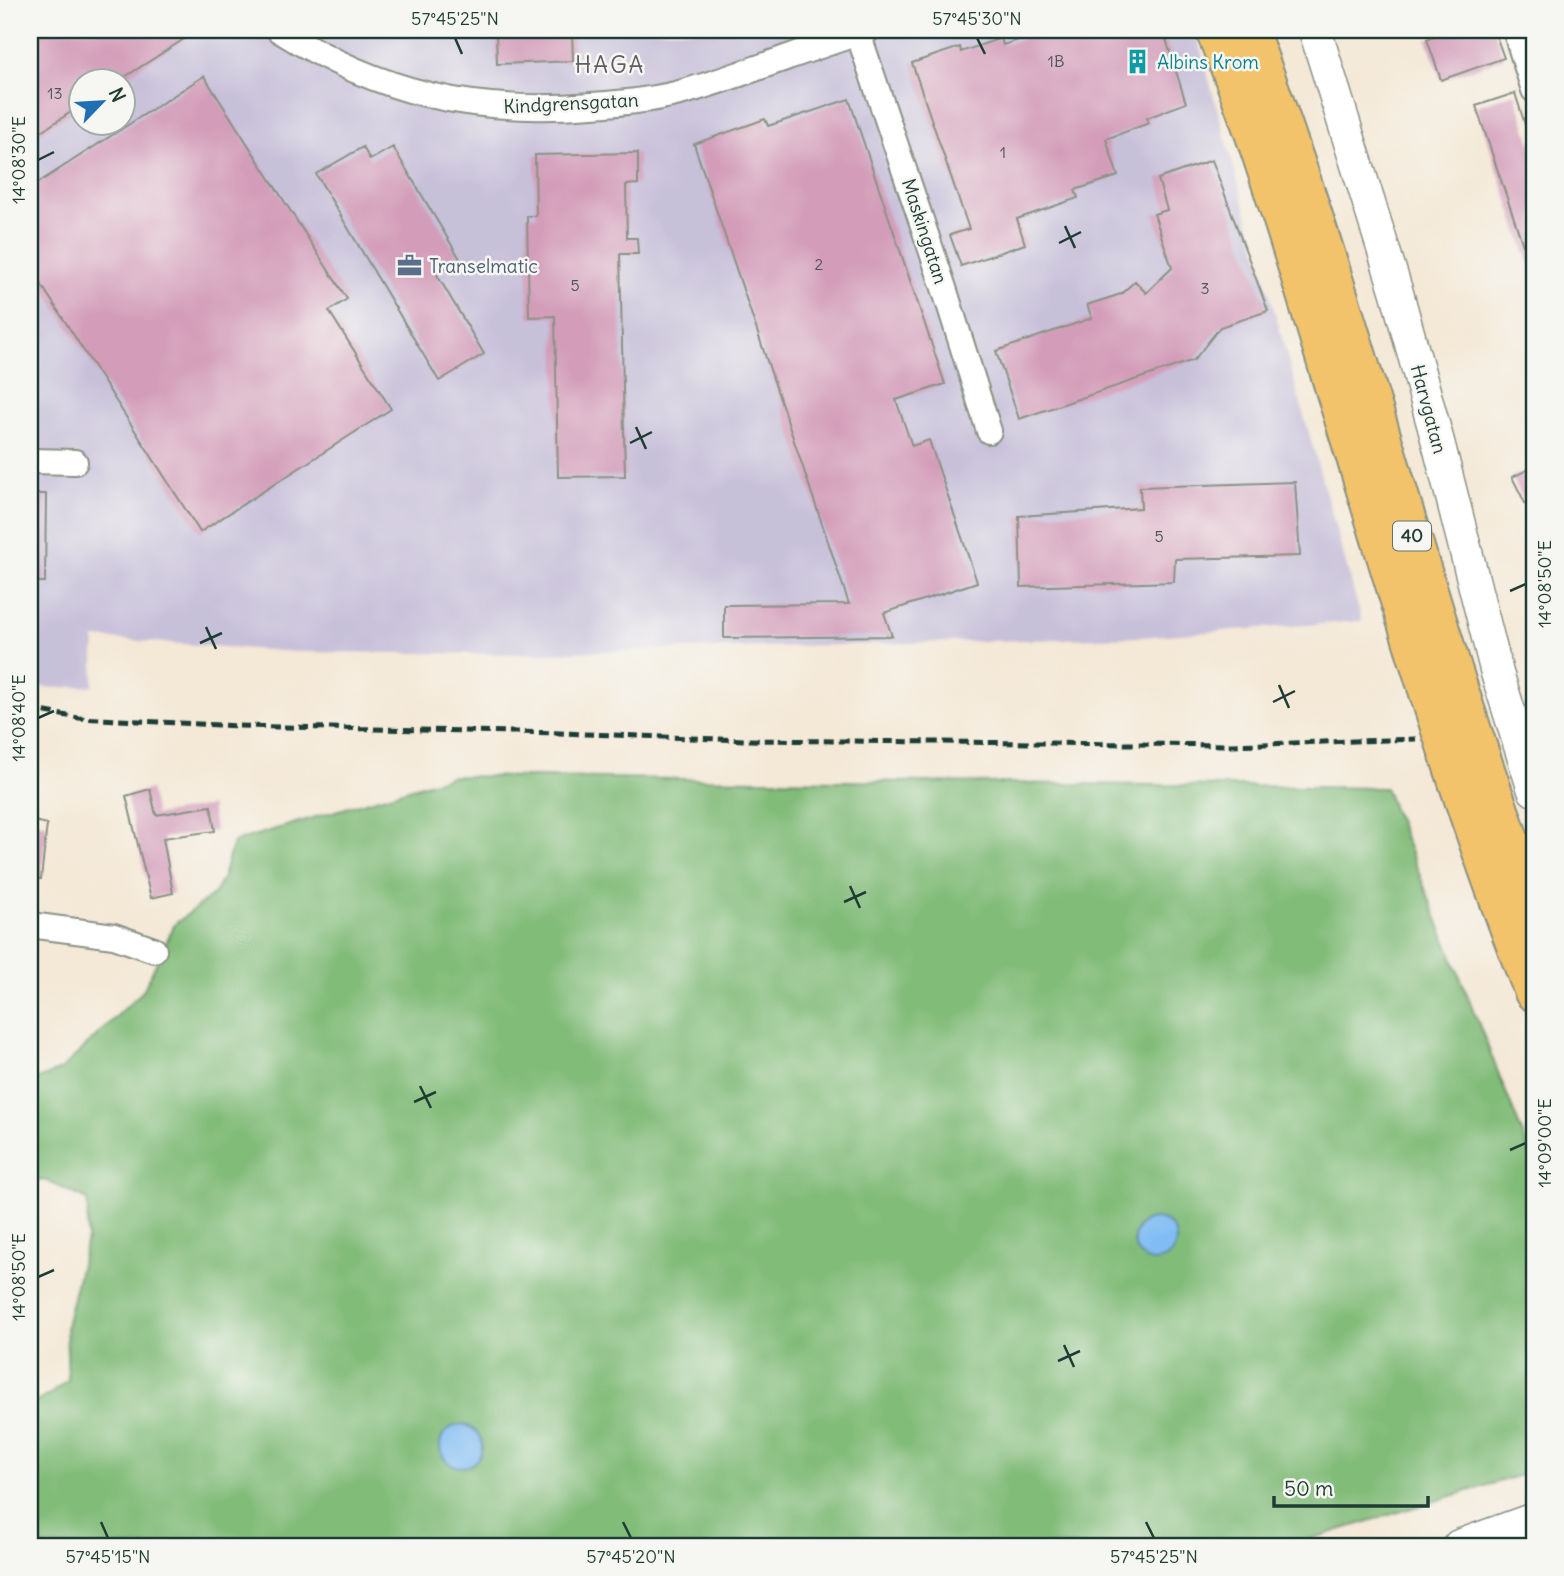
<svg xmlns="http://www.w3.org/2000/svg" width="1564" height="1576" viewBox="0 0 1564 1576" font-family="Delius,sans-serif">
<style>
.industrial{fill:#c7c0d9;fill-rule:evenodd}
.forest{fill:#82bc79;stroke:#507c56;stroke-width:2}
.water{fill:#81bdf4;stroke:#507d94;stroke-width:2}
.building{fill:#d39db9}
.lines{fill:none;stroke-linecap:round;stroke-linejoin:round}
.minor-casing{stroke:#8a9285;stroke-width:28}
.tertiary-casing{stroke:#8a9285;stroke-width:35}
.motorway-casing{stroke:#8a9285;stroke-width:42}
.minor{stroke:#fff;stroke-width:24}
.tertiary{stroke:#fff;stroke-width:32}
.motorway{stroke:#f2c36a;stroke-width:38}
.rail{stroke:#1f3d34;stroke-width:5;stroke-dasharray:10 5;stroke-linecap:butt}
.ticks{fill:none;stroke:#1f3d34;stroke-width:2.5}
.labels{text-anchor:middle;stroke-width:5;stroke-linejoin:round;paint-order:stroke}
.number-label{font-size:16px;fill:#4c5555}
.shield{fill:#f6f6f2;stroke:#60746d;stroke-width:2}
.shield-label{font-size:18px;font-weight:bold;fill:#1f3d34}
.culture-label{font-size:19px;fill:#0d838f;stroke:#f6f6f2;text-anchor:start}
.street-label{font-size:19px;fill:#1f3d34;stroke:#f6f6f2}
.service-label{font-size:19px;fill:#4e5e75;stroke:#f6f6f2;text-anchor:start}
.quarter-label{font-size:23px;letter-spacing:2px;fill:#5e5f63;stroke:#f6f6f2}
.neatline{fill:none;stroke:#1f3d34;stroke-width:2.5}
.ticks-label{font-size:18px;text-anchor:middle;fill:#1f3d34}
</style>
<rect width="100%" height="100%" fill="#f6f6f2"/>
<filter id="ink" filterUnits="userSpaceOnUse"><feTurbulence type="fractalNoise" baseFrequency=".0143" numOctaves="2"/><feDisplacementMap in="SourceGraphic" scale="14" xChannelSelector="R" yChannelSelector="G"/><feConvolveMatrix kernelMatrix="1 2 1 2 8 2 1 2 1" color-interpolation-filters="sRGB"/></filter>
<filter id="wash" filterUnits="userSpaceOnUse"><feTurbulence type="fractalNoise" baseFrequency=".00686" numOctaves="4" result="noise"/><feDisplacementMap in="SourceGraphic" scale="28" xChannelSelector="R" yChannelSelector="G"/><feGaussianBlur stdDeviation="1.57" result="paint"/><feColorMatrix in="noise" values="0 0 0 0 0 0 0 0 0 0 0 0 0 0 0 0 0 1.4 0 .05"/><feComposite in="paint" operator="in"/></filter>
<g filter="url(#wash)">
<rect width="100%" height="100%" fill="#f4e8d6"/>
<path class="industrial" d="M 30,30 L 1195,30 L 1362,621 L 1139,637 L 501,654 L 296,652 L 95,638 L 93,686 L 56,688 L 30,686 ZM 80,80 L 122,80 L 122,122 L 80,122 Z"/>
<path class="forest" d="M 452,776 L 1385,788 L 1534,1163 L 1534,1471 L 1287,1546 L 30,1546 L 30,1405 L 49,1395 L 68,1380 L 66,1326 L 87,1239 L 88,1200 L 47,1181 L 30,1178 L 30,1082 L 61,1070 L 143,991 L 175,924 L 214,894 L 223,877 L 233,842 Z"/>
<path class="water" d="M1134 1240a21 21 0 1 1 42 0a21 21 0 1 1-42 0Z
M440 1446a21 21 0 1 1 42 0a21 21 0 1 1-42 0Z"/>
<g id="blocks">
<path class="building" d="M 30,30 L 198,30 L 120,80 L 80,80 L 80,106 L 39,133 L 30,118 Z
M 496,30 L 572,30 L 573,61 L 497,64 Z
M 1049,30 L 1163,30 L 1186,103 L 1147,118 L 1149,123 L 1106,139 L 1118,176 L 1075,190 L 1078,198 L 1017,219 L 1025,244 L 961,266 L 950,235 L 969,229 L 912,63 L 960,47 L 961,52 L 1001,38 L 1003,45 Z
M 1455,30 L 1494,30 L 1504,58 L 1441,80 L 1427,39 Z
M 204,76 L 347,299 L 329,311 L 391,409 L 200,532 L 30,267 L 30,188 Z
M 1515,93 L 1534,153 L 1534,268 L 1531,269 L 1476,106 Z
M 849,99 L 945,384 L 896,400 L 912,446 L 929,440 L 977,582 L 884,613 L 892,636 L 724,638 L 724,605 L 849,604 L 694,144 L 765,119 L 768,126 Z
M 363,147 L 370,160 L 393,147 L 460,259 L 436,273 L 484,354 L 439,381 L 316,174 Z
M 638,153 L 638,184 L 626,185 L 627,238 L 637,238 L 638,254 L 620,254 L 625,476 L 558,477 L 555,316 L 529,317 L 527,216 L 536,216 L 535,155 Z
M 1212,160 L 1268,311 L 1220,327 L 1194,360 L 1019,419 L 996,351 L 1092,318 L 1087,305 L 1121,294 L 1135,281 L 1146,293 L 1172,268 L 1154,214 L 1167,210 L 1158,179 Z
M 1534,467 L 1534,521 L 1512,477 Z
M 1295,482 L 1300,556 L 1175,559 L 1174,582 L 1021,587 L 1019,516 L 1141,508 L 1140,487 Z
M 30,494 L 46,494 L 45,582 L 30,582 Z
M 150,789 L 156,815 L 211,806 L 215,831 L 163,838 L 173,893 L 151,898 L 126,796 Z
M 30,820 L 47,824 L 41,879 L 30,879 Z"/>
</g>
</g>
<g filter="url(#ink)">
<use href="#blocks" fill-opacity="0" stroke="#8a9285" stroke-width="2"/>
<g class="lines">
<defs>
<path id="minor" d="M 279,30 C 380,93 473,115 592,105 C 624,103 656,100 687,91 C 748,73 807,49 868,30
M 1515,30 L 1534,90
M 858,33 L 944,288 L 989,431
M 30,461 L 75,462
M 30,925 L 114,936 L 154,950"/>
<path id="tertiary" d="M 1315,30 L 1397,293 L 1438,442 L 1497,673 L 1534,790
M 1459,1546 L 1534,1519"/>
<path id="motorway" d="M 1215,30 C 1261,140 1294,256 1329,370 C 1394,579 1454,789 1534,992
M 1248,30 C 1357,318 1425,620 1534,907"/>
</defs>
<use href="#minor" class="minor-casing"/>
<use href="#tertiary" class="tertiary-casing"/>
<use href="#motorway" class="motorway-casing"/>
<use href="#minor" class="minor"/>
<use href="#tertiary" class="tertiary"/>
<use href="#motorway" class="motorway"/>
<path class="rail" d="M 30,709 L 79,718 L 238,726 L 560,733 L 744,740 L 1232,745 L 1416,739
M 1528,732 L 1534,731"/>
</g>
</g>
<path class="ticks" d="M 455,38 L 462,54M 977,38 L 985,54M 38,160 L 54,152M 1065,226 L 1075,248M 1059,243 L 1081,232M 636,427 L 646,449M 630,443 L 652,432M 1510,591 L 1526,584M 206,627 L 216,649M 200,643 L 222,633M 1279,685 L 1289,708M 1273,702 L 1295,691M 38,718 L 54,711M 850,886 L 860,908M 844,902 L 866,892M 420,1086 L 431,1108M 414,1102 L 436,1092M 1510,1150 L 1526,1143M 38,1277 L 54,1270M 1064,1345 L 1074,1367M 1058,1361 L 1080,1351M 101,1522 L 108,1538M 623,1522 L 631,1538M 1146,1522 L 1154,1538"/>
<defs>
<symbol id="building-bare" viewBox="-9 -9 18 18"><path d="M-4-6H4V6H1V3H-1V6H-4ZM-2.5-4.3h1.7v1.8h-1.7ZM.8-4.3h1.7v1.8H.8ZM-2.5-1h1.7V.8h-1.7ZM.8-1h1.7V.8H.8Z" fill="#0f9aa8" stroke="#f6f6f2" stroke-width="2.5" paint-order="stroke"/></symbol>
<symbol id="office-bare" viewBox="-9 -9 18 18"><path d="M-6-3h4V-5.5h4V-3h4V5H-6ZM-1-4.5V-3h2v-1.5ZM-6 0V1H6V0Z" fill="#5c6f8a" stroke="#f6f6f2" stroke-width="2.5" paint-order="stroke"/></symbol>
</defs>
<g fill-rule="evenodd">
<use href="#building-bare" x="1120" y="44" width="35" height="35"/>
<use href="#office-bare" x="392" y="248" width="35" height="35"/>
</g>
<g class="labels">
<g class="number-label">
<text x="1056" y="67">1B</text>
<text x="55" y="99">13</text>
<text x="1003" y="158">1</text>
<text x="819" y="270">2</text>
<text x="575" y="291">5</text>
<text x="1205" y="294">3</text>
<text x="1159" y="542">5</text>
</g>
<rect class="shield" x="1393" y="521.5" width="38" height="29" rx="5"/>
<g class="shield-label">
<text x="1412" y="542">40</text>
</g>
<g class="culture-label">
<text x="1157" y="69">Albins Krom</text>
</g>
<g class="street-label">
<text transform="translate(571 103) rotate(-3)" y="7">Kindgrensgatan</text>
<text transform="translate(925 231) rotate(72)" y="7">Maskingatan</text>
<text transform="translate(1429 409) rotate(75)" y="7">Harvgatan</text>
</g>
<g class="service-label">
<text x="429" y="273">Transelmatic</text>
</g>
<g class="quarter-label">
<text x="610" y="73">HAGA</text>
</g>
</g>
<rect width="1564" height="1576" fill="none" stroke="#f6f6f2" stroke-width="77"/>
<g transform="translate(102 102) rotate(65)"><circle r="33" fill="#f6f6f2" stroke="#a0aca6" stroke-width="2"/>
<path d="M0-5L12 26L0 18L-12 26Z" fill="#1f6fb2"/>
<text y="-10" font-size="19" font-weight="bold" text-anchor="middle" fill="#1f3d34">N</text>
</g>
<path d="M1274 1496v10h154v-10" fill="none" stroke="#1f3d34" stroke-width="3.5"/>
<text x="1284" y="1496" font-size="21" fill="#1f3d34" stroke="#f6f6f2" stroke-width="5" paint-order="stroke">50 m</text>
<rect x="38" y="38" width="1488" height="1500" class="neatline"/>
<g class="ticks-label">
<text x="455" y="25">57°45'25"N</text>
<text x="977" y="25">57°45'30"N</text>
<text transform="translate(19 160) rotate(-90)" y="6">14°08'30"E</text>
<text transform="translate(1545 584) rotate(-90)" y="6">14°08'50"E</text>
<text transform="translate(19 718) rotate(-90)" y="6">14°08'40"E</text>
<text transform="translate(1545 1143) rotate(-90)" y="6">14°09'00"E</text>
<text transform="translate(19 1277) rotate(-90)" y="6">14°08'50"E</text>
<text x="108" y="1563">57°45'15"N</text>
<text x="631" y="1563">57°45'20"N</text>
<text x="1154" y="1563">57°45'25"N</text>
</g>
</svg>
